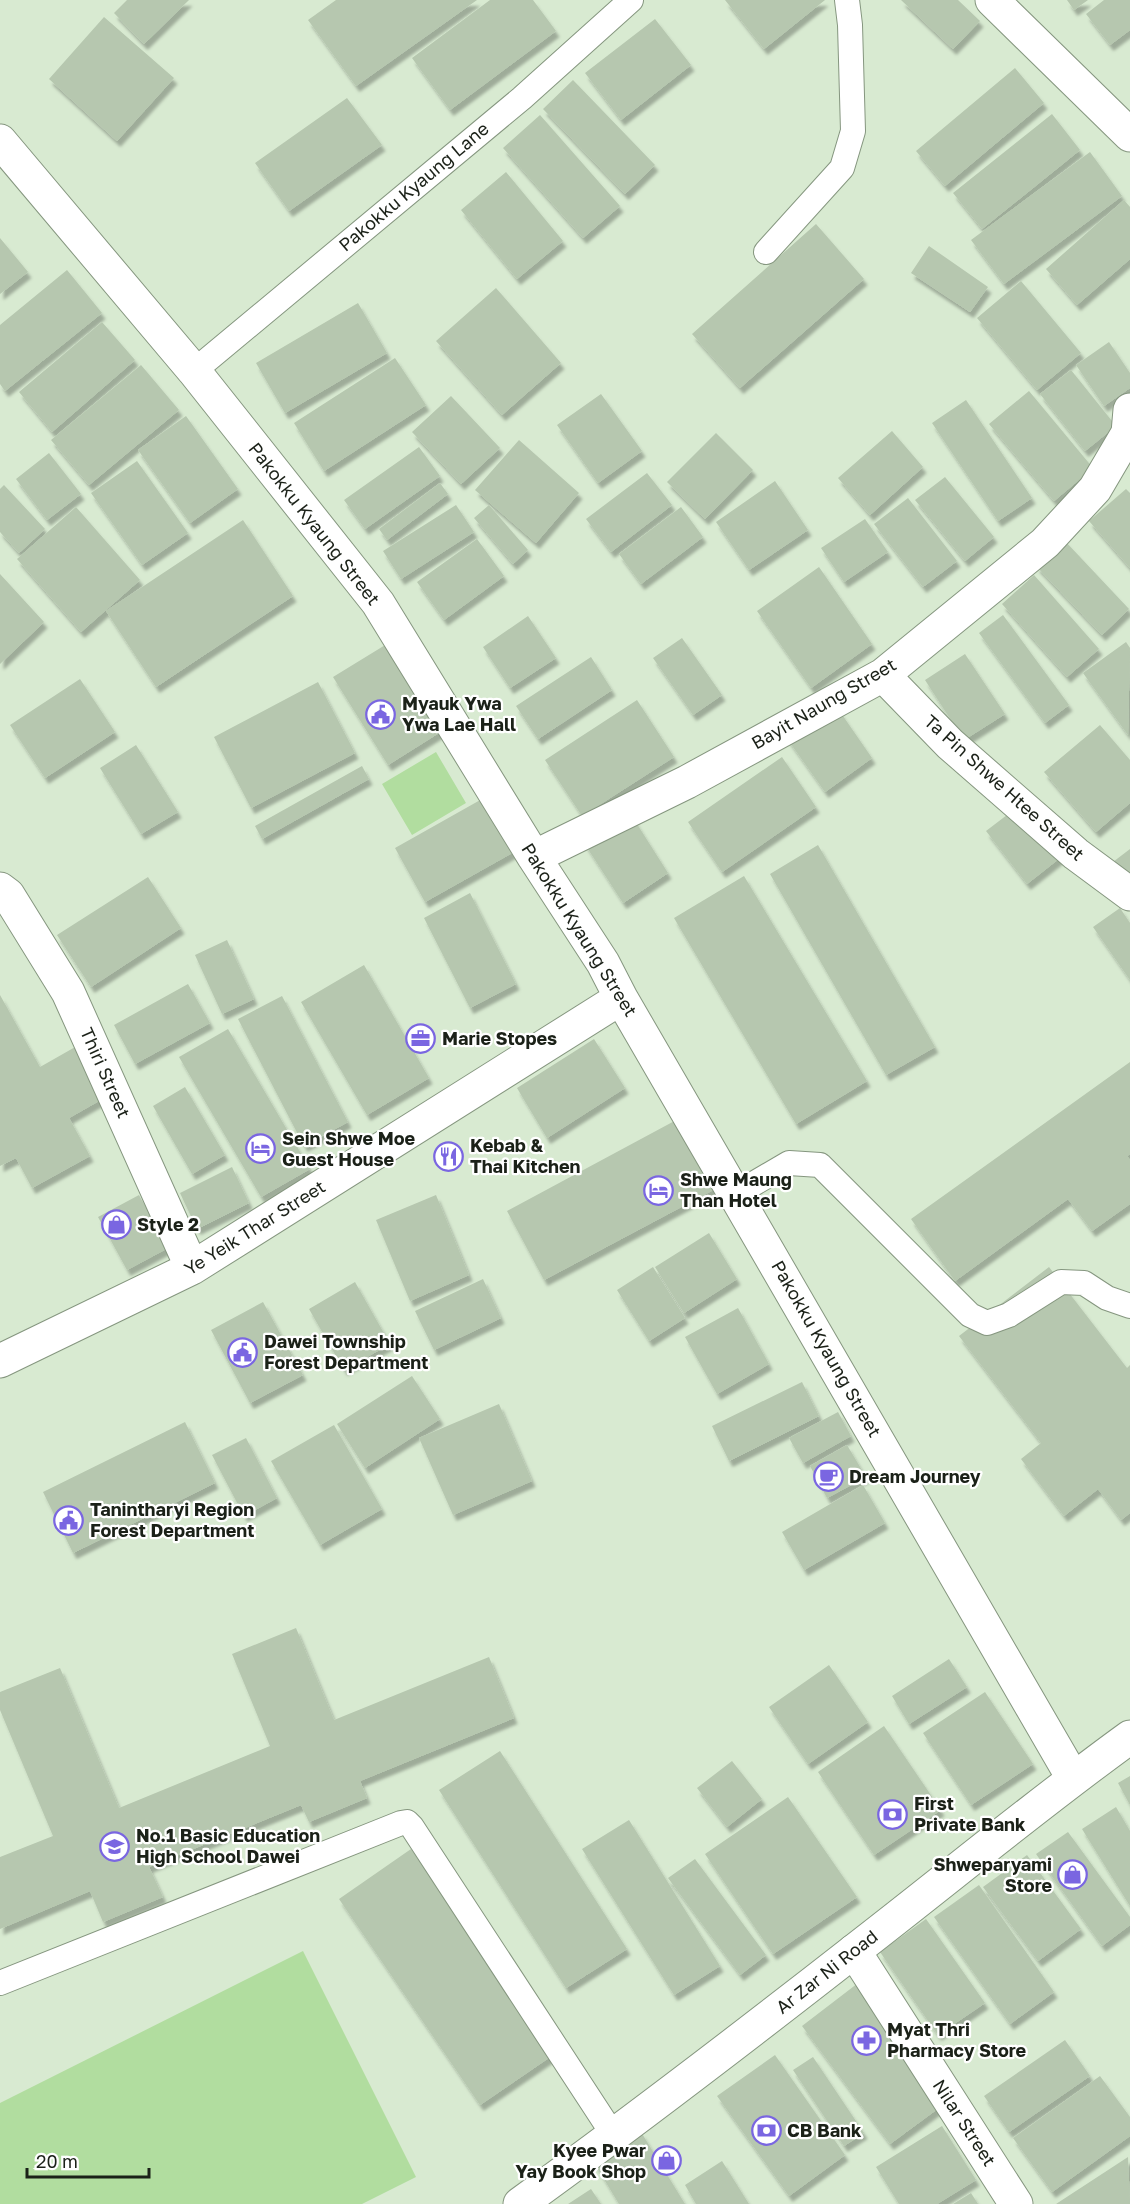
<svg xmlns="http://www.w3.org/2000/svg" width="1130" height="2204" viewBox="0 0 1130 2204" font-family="'Golos Text',sans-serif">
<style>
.green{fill:#b1dd9f}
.building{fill:#b6c7af;filter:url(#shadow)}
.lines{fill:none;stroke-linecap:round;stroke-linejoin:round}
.service-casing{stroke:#85967f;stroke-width:26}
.minor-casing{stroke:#85967f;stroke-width:35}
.tertiary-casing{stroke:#85967f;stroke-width:35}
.secondary-casing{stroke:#85967f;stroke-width:35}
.service{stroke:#fff;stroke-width:24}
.minor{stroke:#fff;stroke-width:33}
.tertiary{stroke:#fff;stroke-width:33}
.secondary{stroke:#fff;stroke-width:33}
.labels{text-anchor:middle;stroke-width:4.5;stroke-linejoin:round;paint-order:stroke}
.street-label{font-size:18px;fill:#1b2118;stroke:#fff}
.poi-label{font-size:18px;font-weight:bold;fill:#1b2118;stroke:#fff;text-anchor:start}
</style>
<defs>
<filter id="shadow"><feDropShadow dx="3.5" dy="6" stdDeviation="1.5" flood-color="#0004"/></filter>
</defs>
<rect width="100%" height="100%" fill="#d8ead1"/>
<path class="green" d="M 436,752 L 466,803 L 412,835 L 382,784 Z
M 303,1951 L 416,2177 L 362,2204 L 0,2204 L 0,2103 Z"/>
<path class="building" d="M 127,0 L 189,0 L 144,44 L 114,13 Z
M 336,0 L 477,0 L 356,86 L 308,20 Z
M 490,0 L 533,0 L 556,31 L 450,110 L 412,58 Z
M 725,0 L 825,0 L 764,49 Z
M 901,0 L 958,0 L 980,21 L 953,49 Z
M 1067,0 L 1088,0 L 1074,10 Z
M 1104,0 L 1130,0 L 1130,30 L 1110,45 L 1086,14 Z
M 104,17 L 174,78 L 117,141 L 49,79 Z
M 655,19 L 691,65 L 621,120 L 585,73 Z
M 1015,68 L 1044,103 L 945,186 L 916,151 Z
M 573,80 L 655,165 L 625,194 L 543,109 Z
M 347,98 L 382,145 L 289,211 L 255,163 Z
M 1052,114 L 1080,150 L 982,229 L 953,193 Z
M 540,115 L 620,206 L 583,238 L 503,148 Z
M 1090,152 L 1122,196 L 1004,284 L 971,240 Z
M 506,172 L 563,241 L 517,279 L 461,210 Z
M 1124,200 L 1130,207 L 1130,259 L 1077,305 L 1046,269 Z
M 816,224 L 864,279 L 740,388 L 692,334 Z
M 0,238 L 28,272 L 0,294 Z
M 929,246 L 988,287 L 970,312 L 911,273 Z
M 67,270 L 102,313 L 5,391 L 0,384 L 0,325 Z
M 1021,281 L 1081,353 L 1037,390 L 977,318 Z
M 496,288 L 561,363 L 502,415 L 436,341 Z
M 358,303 L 387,353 L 285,413 L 256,363 Z
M 102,322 L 135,360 L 52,432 L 19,392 Z
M 1109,342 L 1130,373 L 1130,388 L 1104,406 L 1076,365 Z
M 395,358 L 426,405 L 324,471 L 294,423 Z
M 141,365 L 179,410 L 89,485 L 51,440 Z
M 1071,370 L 1116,426 L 1085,451 L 1040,394 Z
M 1029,391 L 1093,468 L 1054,501 L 989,424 Z
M 601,394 L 642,451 L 598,483 L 557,425 Z
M 451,396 L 500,448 L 461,484 L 412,432 Z
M 966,400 L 1032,498 L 998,521 L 932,423 Z
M 186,416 L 238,489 L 190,523 L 138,450 Z
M 892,431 L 923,467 L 870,515 L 838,478 Z
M 716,433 L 753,470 L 705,519 L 667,482 Z
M 519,440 L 579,493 L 536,543 L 475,490 Z
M 419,447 L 440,476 L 365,529 L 344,500 Z
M 49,453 L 81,494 L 47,520 L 16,479 Z
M 137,461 L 188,533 L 142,565 L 91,493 Z
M 647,473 L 672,505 L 611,552 L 586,519 Z
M 945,477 L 994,537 L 965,561 L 915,500 Z
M 775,481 L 808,530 L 749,570 L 716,522 Z
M 440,483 L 448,494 L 387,540 L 379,529 Z
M 4,485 L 45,529 L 19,553 L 0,532 L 0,489 Z
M 1126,489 L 1130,493 L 1130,568 L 1089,521 Z
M 908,498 L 957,561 L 923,587 L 874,524 Z
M 456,505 L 474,532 L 401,579 L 383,551 Z
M 489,505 L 528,550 L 513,564 L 474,518 Z
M 76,507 L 140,580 L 81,632 L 17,559 Z
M 681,507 L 703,537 L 641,584 L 619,554 Z
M 865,519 L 888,552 L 844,582 L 821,548 Z
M 243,520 L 293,596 L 156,687 L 106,611 Z
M 477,539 L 504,576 L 444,620 L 417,582 Z
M 1064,540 L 1129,609 L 1102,635 L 1036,566 Z
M 819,567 L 872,644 L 811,688 L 757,611 Z
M 0,574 L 44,622 L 0,664 Z
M 1034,575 L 1099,649 L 1067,677 L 1002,604 Z
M 1003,615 L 1069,705 L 1045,723 L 979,633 Z
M 528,616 L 556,658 L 510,688 L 483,647 Z
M 682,638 L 722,695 L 693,715 L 653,658 Z
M 395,639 L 450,726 L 388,765 L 333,677 Z
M 1126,642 L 1130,648 L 1128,735 L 1083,673 Z
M 965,654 L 1005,714 L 964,740 L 925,680 Z
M 591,657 L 612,690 L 538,739 L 516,706 Z
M 80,679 L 115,732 L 45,778 L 10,725 Z
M 318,682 L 355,753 L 251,808 L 214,737 Z
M 825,690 L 872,758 L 825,792 L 776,723 Z
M 637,700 L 674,757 L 582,816 L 545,760 Z
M 1100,725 L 1130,760 L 1130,803 L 1096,832 L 1044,772 Z
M 136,745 L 178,812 L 141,834 L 100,768 Z
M 782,757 L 816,807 L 722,872 L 688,822 Z
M 362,766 L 369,779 L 262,839 L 255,826 Z
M 498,790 L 528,844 L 425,902 L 395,848 Z
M 1024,802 L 1065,854 L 1027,884 L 986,831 Z
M 630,813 L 668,873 L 623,903 L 584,843 Z
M 818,845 L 935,1047 L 886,1075 L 770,874 Z
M 1130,849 L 1130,893 L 1109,865 Z
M 744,876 L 867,1081 L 796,1124 L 674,918 Z
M 148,877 L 181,928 L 91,987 L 57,935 Z
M 470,893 L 516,984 L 470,1008 L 424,918 Z
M 1120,908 L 1130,923 L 1130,980 L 1093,927 Z
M 227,940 L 254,999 L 222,1014 L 195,955 Z
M 364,965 L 429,1078 L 367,1115 L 301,1002 Z
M 188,984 L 210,1023 L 135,1064 L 114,1025 Z
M 0,995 L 40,1067 L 91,1038 L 120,1089 L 69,1118 L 90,1156 L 32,1188 L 16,1158 L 0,1166 Z
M 282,996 L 348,1122 L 304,1146 L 238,1019 Z
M 228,1029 L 310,1169 L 261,1197 L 179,1057 Z
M 594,1039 L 625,1088 L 547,1138 L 517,1088 Z
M 1130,1062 L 1130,1154 L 1127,1156 L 1130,1160 L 1130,1204 L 1092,1231 L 1068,1199 L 955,1281 L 911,1219 Z
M 185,1087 L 225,1155 L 192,1174 L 153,1106 Z
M 680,1118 L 717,1188 L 544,1280 L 507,1211 Z
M 232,1167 L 249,1203 L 197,1229 L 180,1193 Z
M 139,1195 L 168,1248 L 127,1270 L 98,1217 Z
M 436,1195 L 469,1275 L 410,1301 L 376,1220 Z
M 709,1233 L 737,1279 L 684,1313 L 655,1267 Z
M 653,1267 L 685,1318 L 649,1341 L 617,1290 Z
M 1049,1267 L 1127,1368 L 1130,1365 L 1130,1513 L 1121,1520 L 1098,1489 L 1064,1516 L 1021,1459 L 1041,1443 L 959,1336 Z
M 483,1279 L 501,1318 L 434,1350 L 415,1311 Z
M 355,1282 L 390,1344 L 344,1370 L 309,1309 Z
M 263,1302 L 303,1375 L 250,1403 L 211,1330 Z
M 738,1308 L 769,1364 L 717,1394 L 685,1337 Z
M 412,1376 L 440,1419 L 365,1468 L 337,1424 Z
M 802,1382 L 819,1416 L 729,1461 L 712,1426 Z
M 499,1404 L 532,1481 L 453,1515 L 419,1438 Z
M 838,1412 L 851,1436 L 803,1463 L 789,1438 Z
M 185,1422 L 215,1483 L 73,1553 L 43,1492 Z
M 334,1425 L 382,1509 L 320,1545 L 271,1461 Z
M 246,1438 L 277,1498 L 244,1516 L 212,1455 Z
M 847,1445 L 866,1477 L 827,1498 L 810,1466 Z
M 863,1485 L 885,1523 L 804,1570 L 782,1532 Z
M 296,1628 L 334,1720 L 489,1657 L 514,1718 L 360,1781 L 367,1798 L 309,1822 L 301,1805 L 149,1867 L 163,1897 L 103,1922 L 90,1891 L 0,1929 L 0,1857 L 53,1836 L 0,1710 L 0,1692 L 60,1668 L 119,1808 L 270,1746 L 232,1654 Z
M 949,1659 L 967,1687 L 909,1724 L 892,1696 Z
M 829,1665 L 868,1722 L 808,1764 L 769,1707 Z
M 985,1692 L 1033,1764 L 971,1805 L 923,1733 Z
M 884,1726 L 941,1810 L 874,1855 L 818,1772 Z
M 500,1751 L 627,1949 L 566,1988 L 439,1790 Z
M 732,1761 L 762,1799 L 727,1827 L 697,1788 Z
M 1130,1776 L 1130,1805 L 1118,1783 Z
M 788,1797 L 857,1897 L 773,1954 L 705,1854 Z
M 1116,1807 L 1130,1831 L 1130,1906 L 1082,1829 Z
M 629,1820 L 720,1966 L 674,1995 L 582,1849 Z
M 1068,1832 L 1130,1917 L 1130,1925 L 1102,1946 L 1036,1854 Z
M 411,1849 L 553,2055 L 480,2105 L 339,1899 Z
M 1027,1855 L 1081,1929 L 1038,1961 L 983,1887 Z
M 695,1859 L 766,1955 L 740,1975 L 668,1878 Z
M 979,1885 L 1054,1992 L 1010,2024 L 934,1917 Z
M 926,1919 L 985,2003 L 938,2035 L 880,1952 Z
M 862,1980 L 951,2099 L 890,2144 L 802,2026 Z
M 1065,2040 L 1090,2076 L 1009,2132 L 984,2096 Z
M 775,2055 L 845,2155 L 789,2196 L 717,2096 Z
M 813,2057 L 864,2133 L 844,2146 L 793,2070 Z
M 1100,2076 L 1130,2117 L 1130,2136 L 1052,2192 L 1013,2138 Z
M 942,2126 L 976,2180 L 937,2204 L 899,2204 L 876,2167 Z
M 641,2132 L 685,2204 L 619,2204 L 593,2161 Z
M 1128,2157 L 1130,2204 L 1056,2204 Z
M 722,2161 L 749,2204 L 696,2204 L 685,2185 Z
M 591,2189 L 601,2204 L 568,2204 Z
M 971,2193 L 978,2204 L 953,2204 Z"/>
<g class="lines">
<defs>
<path id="service" d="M 766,252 L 842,168 L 853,131 L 850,25 L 847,0
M 194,371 L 522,98 L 631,0
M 736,1194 L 789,1163 L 820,1165 L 970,1315 L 987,1323 L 1009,1315 L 1061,1282 L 1084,1283 L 1107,1298 L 1130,1306
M 0,1983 L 401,1823 L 407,1822 L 412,1827 L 614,2136"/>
<path id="minor" d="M 0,141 L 194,371 L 378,603 L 534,857 L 603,963 L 621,998 L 1073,1778
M 883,675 L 950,744 L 1076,854 L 1130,894
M 534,857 L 687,782 L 883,675 L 1045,543 L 1095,489 L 1128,433 L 1130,410
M 0,889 L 8,895 L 68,992 L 192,1268
M 0,1361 L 192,1268 L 621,998
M 854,1951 L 1016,2204"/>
<path id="tertiary" d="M 992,0 L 1130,135"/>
<path id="secondary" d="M 520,2204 C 633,2122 744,2037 854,1951 C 946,1880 1036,1805 1130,1737"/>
</defs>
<use href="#service" class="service-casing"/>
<use href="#minor" class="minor-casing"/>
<use href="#tertiary" class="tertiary-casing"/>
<use href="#secondary" class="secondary-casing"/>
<use href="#service" class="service"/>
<use href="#minor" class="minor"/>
<use href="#tertiary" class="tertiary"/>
<use href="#secondary" class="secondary"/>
</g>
<defs>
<symbol id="civic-ring" viewBox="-11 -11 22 22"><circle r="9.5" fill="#fff" stroke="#7a66e1" stroke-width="1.5"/><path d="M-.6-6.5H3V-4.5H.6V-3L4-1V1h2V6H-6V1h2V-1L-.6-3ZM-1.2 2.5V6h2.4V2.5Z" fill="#7a66e1"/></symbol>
<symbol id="office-ring" viewBox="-11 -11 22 22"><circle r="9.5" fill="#fff" stroke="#7a66e1" stroke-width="1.5"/><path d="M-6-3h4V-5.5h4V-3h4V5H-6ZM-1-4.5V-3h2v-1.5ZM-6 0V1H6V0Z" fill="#7a66e1"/></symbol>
<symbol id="hotel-ring" viewBox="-11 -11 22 22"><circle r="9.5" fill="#fff" stroke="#7a66e1" stroke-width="1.5"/><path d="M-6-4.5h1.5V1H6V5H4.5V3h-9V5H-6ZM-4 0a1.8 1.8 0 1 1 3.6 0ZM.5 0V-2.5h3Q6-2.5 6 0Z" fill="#7a66e1"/></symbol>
<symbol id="restaurant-ring" viewBox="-11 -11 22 22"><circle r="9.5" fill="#fff" stroke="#7a66e1" stroke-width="1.5"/><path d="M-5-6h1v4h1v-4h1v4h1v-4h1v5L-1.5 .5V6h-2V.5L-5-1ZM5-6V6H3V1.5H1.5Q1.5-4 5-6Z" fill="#7a66e1"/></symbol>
<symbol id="shop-ring" viewBox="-11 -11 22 22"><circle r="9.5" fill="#fff" stroke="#7a66e1" stroke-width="1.5"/><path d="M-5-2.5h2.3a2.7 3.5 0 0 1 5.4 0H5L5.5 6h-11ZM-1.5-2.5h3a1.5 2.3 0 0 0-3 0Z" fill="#7a66e1"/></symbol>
<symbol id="cafe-ring" viewBox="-11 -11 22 22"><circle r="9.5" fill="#fff" stroke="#7a66e1" stroke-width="1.5"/><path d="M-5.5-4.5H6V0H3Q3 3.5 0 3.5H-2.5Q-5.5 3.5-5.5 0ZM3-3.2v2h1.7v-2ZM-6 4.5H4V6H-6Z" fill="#7a66e1"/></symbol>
<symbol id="bank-ring" viewBox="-11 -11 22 22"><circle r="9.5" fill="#fff" stroke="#7a66e1" stroke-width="1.5"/><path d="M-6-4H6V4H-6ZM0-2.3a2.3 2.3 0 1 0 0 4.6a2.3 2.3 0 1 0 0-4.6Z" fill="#7a66e1"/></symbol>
<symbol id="school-ring" viewBox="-11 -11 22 22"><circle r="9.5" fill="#fff" stroke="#7a66e1" stroke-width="1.5"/><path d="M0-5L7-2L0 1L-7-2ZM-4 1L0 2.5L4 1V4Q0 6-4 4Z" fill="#7a66e1"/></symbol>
<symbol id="pharmacy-ring" viewBox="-11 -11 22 22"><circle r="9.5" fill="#fff" stroke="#7a66e1" stroke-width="1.5"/><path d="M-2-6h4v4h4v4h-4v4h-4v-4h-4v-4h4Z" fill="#7a66e1"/></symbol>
</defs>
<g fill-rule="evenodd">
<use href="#civic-ring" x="364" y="698" width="33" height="33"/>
<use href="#office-ring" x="404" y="1022" width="33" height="33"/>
<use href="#hotel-ring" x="244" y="1132" width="33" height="33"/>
<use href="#restaurant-ring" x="432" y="1140" width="33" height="33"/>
<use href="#hotel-ring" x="642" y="1174" width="33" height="33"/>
<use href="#shop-ring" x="100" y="1208" width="33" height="33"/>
<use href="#civic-ring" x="226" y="1336" width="33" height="33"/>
<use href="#cafe-ring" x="812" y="1460" width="33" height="33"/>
<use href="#civic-ring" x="52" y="1504" width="33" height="33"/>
<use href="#bank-ring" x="876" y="1798" width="33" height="33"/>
<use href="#school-ring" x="98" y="1830" width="33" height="33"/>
<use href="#shop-ring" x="1056" y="1858" width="33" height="33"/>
<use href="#pharmacy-ring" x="850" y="2024" width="33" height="33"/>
<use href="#bank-ring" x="750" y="2114" width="33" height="33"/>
<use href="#shop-ring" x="650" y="2144" width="33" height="33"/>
</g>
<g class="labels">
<g class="street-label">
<text transform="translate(414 187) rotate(-40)" y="6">Pakokku Kyaung Lane</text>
<text transform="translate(314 524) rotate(52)" y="6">Pakokku Kyaung Street</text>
<text transform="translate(824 704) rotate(-30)" y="6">Bayit Naung Street</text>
<text transform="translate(1004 788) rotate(42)" y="6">Ta Pin Shwe Htee Street</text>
<text transform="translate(579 930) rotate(58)" y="6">Pakokku Kyaung Street</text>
<text transform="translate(105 1073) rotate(66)" y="6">Thiri Street</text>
<text transform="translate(255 1228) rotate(-32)" y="6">Ye Yeik Thar Street</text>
<text transform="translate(826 1349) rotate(60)" y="6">Pakokku Kyaung Street</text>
<text transform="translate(827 1972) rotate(-38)" y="6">Ar Zar Ni Road</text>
<text transform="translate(964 2123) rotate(57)" y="6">Nilar Street</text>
</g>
<g class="poi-label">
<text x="402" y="710">Myauk Ywa<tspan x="402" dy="21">Ywa Lae Hall</tspan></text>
<text x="442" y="1045">Marie Stopes</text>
<text x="282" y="1145">Sein Shwe Moe<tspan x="282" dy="21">Guest House</tspan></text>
<text x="470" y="1152">Kebab &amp;<tspan x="470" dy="21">Thai Kitchen</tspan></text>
<text x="680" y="1186">Shwe Maung<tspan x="680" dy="21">Than Hotel</tspan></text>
<text x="137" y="1231">Style 2</text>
<text x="264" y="1348">Dawei Township<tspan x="264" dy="21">Forest Department</tspan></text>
<text x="849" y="1483">Dream Journey</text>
<text x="90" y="1516">Tanintharyi Region<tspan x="90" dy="21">Forest Department</tspan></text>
<text x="914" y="1810">First<tspan x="914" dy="21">Private Bank</tspan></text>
<text x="136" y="1842">No.1 Basic Education<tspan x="136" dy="21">High School Dawei</tspan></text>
<text x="1052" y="1871" text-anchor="end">Shweparyami<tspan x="1052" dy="21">Store</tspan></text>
<text x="887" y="2036">Myat Thri<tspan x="887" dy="21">Pharmacy Store</tspan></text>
<text x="787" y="2137">CB Bank</text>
<text x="646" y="2157" text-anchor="end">Kyee Pwar<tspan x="646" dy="21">Yay Book Shop</tspan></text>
</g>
</g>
<path d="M27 2168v9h122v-9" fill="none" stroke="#1b2118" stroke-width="3"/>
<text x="36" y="2168" font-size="18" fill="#1b2118" stroke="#ffffff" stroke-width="4.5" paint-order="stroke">20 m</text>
</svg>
